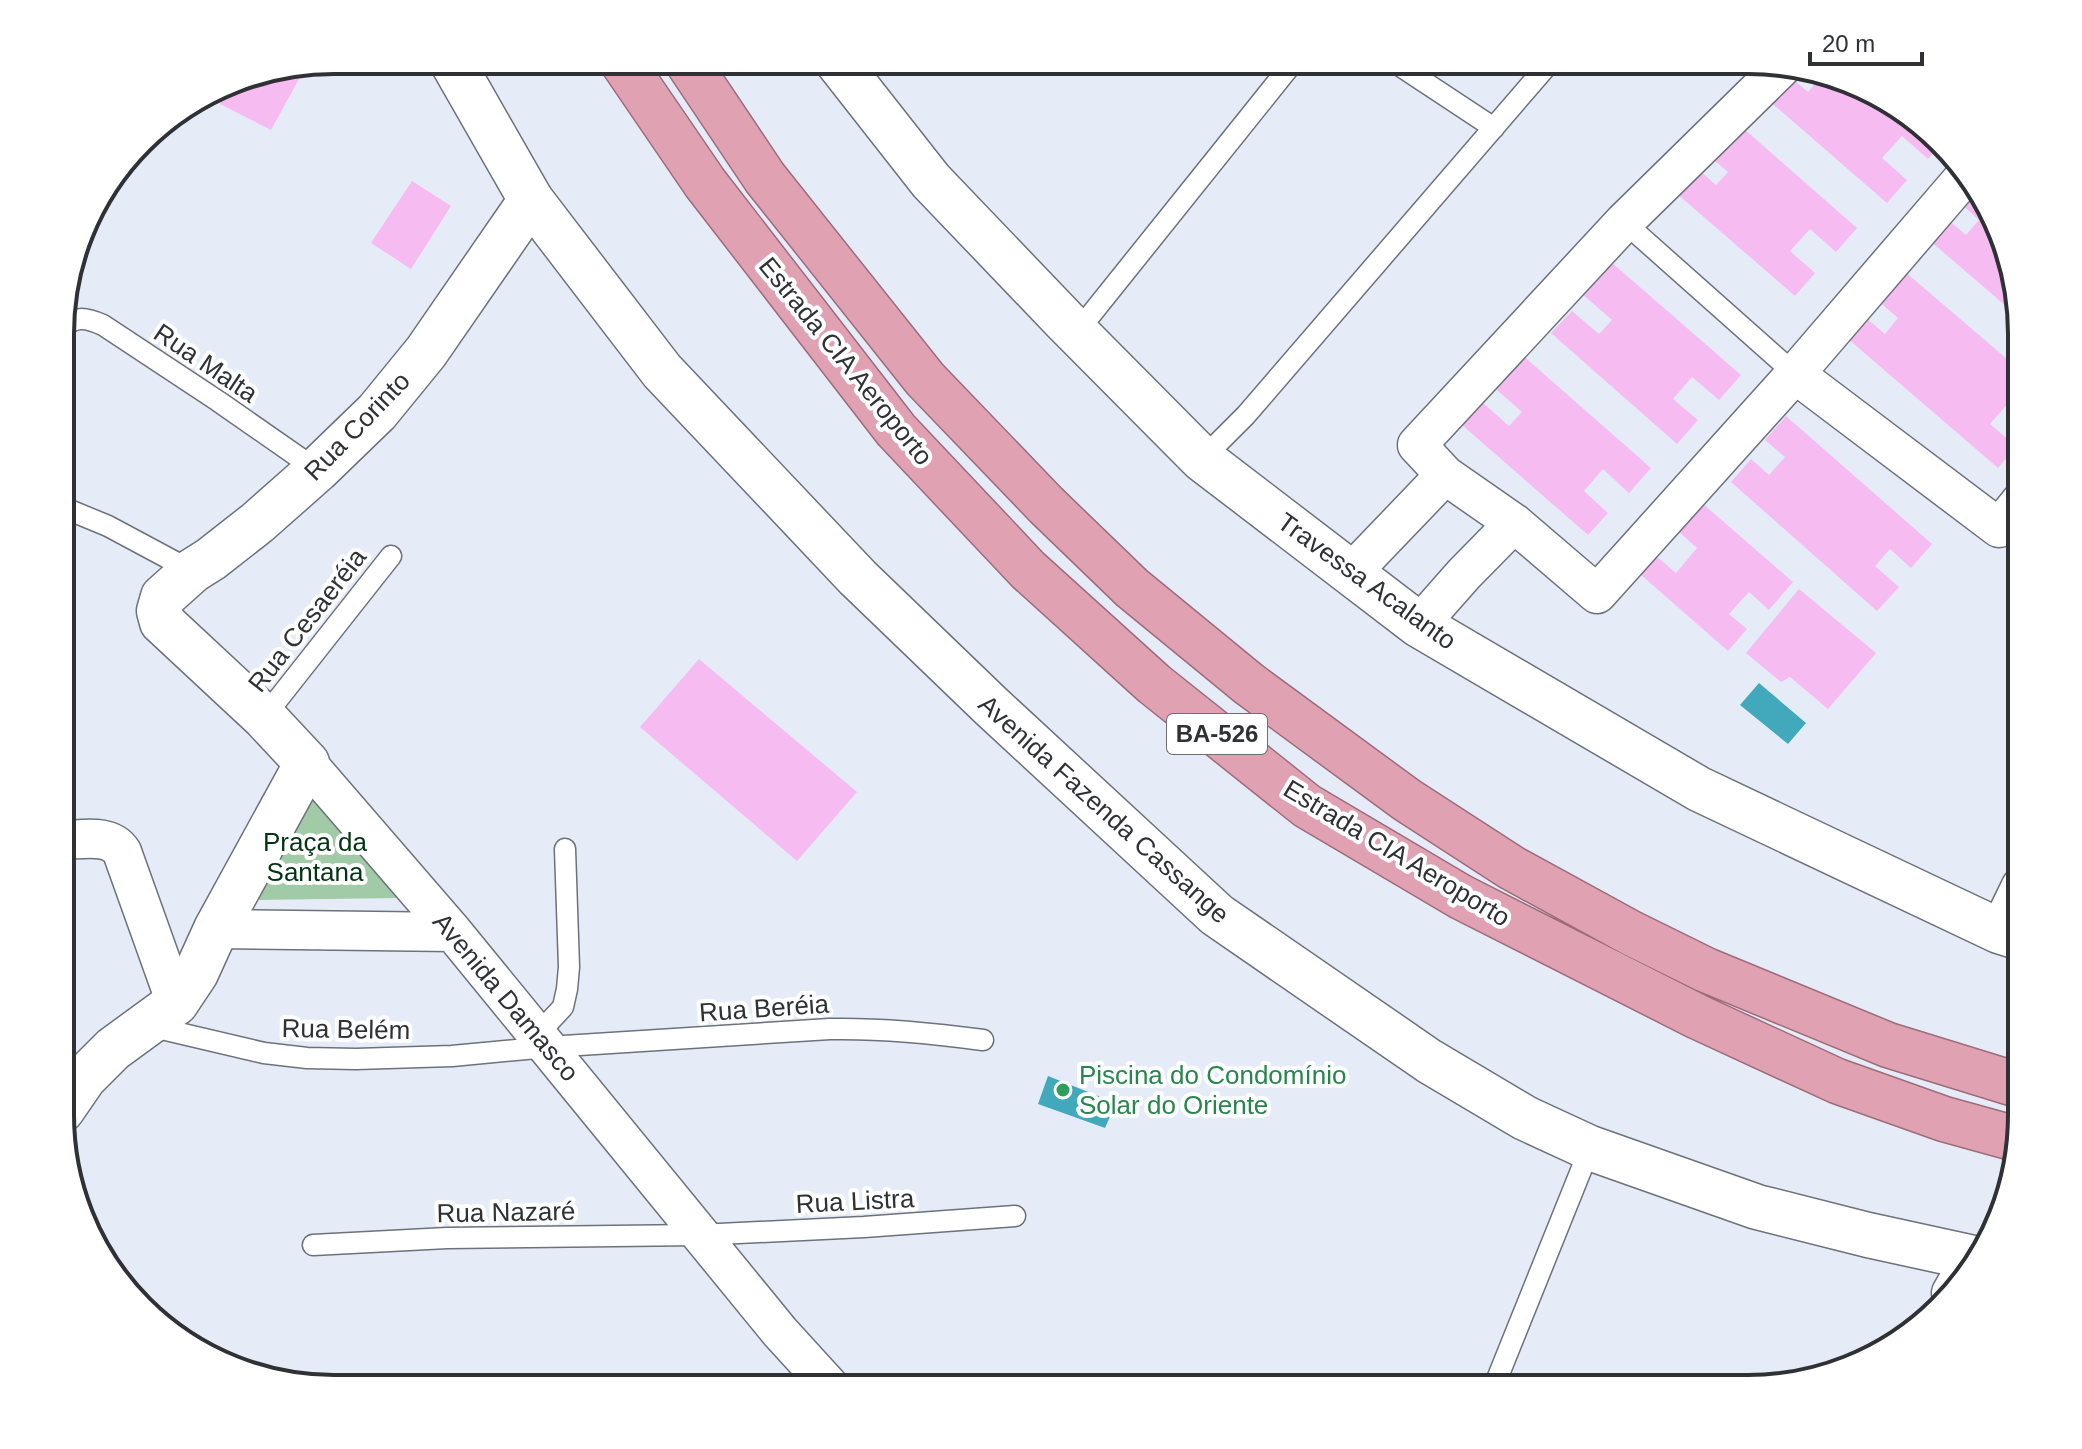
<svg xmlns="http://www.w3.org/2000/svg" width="2082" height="1449" viewBox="0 0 2082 1449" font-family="Helvetica,sans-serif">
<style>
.green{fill:#a1caa7}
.water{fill:#41a9bb}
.building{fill:#f6bbf1}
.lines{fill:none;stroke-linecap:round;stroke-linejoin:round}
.service-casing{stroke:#6c717b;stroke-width:23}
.minor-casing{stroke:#6c717b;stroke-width:41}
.tertiary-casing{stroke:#6c717b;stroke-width:47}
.secondary-casing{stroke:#6c717b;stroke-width:47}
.trunk-casing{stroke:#9d6c7a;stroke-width:47}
.service{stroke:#fff;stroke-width:20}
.minor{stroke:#fff;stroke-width:38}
.tertiary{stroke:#fff;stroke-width:44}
.secondary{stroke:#fff;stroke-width:44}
.trunk{stroke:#e0a2b2;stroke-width:44}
.leisure-dot{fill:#2e9e5b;stroke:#fff;stroke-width:3}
.labels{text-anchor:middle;stroke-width:8;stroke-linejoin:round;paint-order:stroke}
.shield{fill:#fff;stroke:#6d6f72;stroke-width:2}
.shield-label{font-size:24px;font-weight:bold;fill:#2f3135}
.street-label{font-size:26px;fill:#2f3135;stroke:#fff}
.park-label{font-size:26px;fill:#023312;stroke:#fff}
.leisure-label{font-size:26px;fill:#27864d;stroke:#fff;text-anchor:start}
.rim{fill:none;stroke:#2f3135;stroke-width:4}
</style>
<rect width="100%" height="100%" fill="#e6ecf7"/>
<path class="green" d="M 309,789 L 400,898 L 245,900 Z"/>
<path class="water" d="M 1759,683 L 1806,723 L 1788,744 L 1740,705 Z
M 1048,1076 L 1116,1103 L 1105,1128 L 1038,1104 Z"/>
<path class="building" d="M 302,66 L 305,68 L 271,130 L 220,104 L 232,80 Z
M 1807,69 L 1836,75 L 1914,116 L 1940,145 L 1928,159 L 1902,136 L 1882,158 L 1907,180 L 1887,203 L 1767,99 L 1788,75 L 1808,92 L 1819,79 Z
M 1735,121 L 1857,228 L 1836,252 L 1810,229 L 1790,251 L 1815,273 L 1795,296 L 1675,192 L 1697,168 L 1716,185 L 1728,172 L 1707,154 Z
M 412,181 L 451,206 L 411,269 L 371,243 Z
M 1974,184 L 1985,198 L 2021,319 L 1928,239 L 1946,218 L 1966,235 L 1979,220 L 1958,201 Z
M 1610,261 L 1741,375 L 1719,400 L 1692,377 L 1673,399 L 1698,420 L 1677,444 L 1551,333 L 1572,311 L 1599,334 L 1612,320 L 1581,293 Z
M 1903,270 L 2021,371 L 2021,410 L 2010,401 L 1990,424 L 2016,446 L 1998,468 L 1847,338 L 1865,317 L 1885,334 L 1898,318 L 1877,300 Z
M 1520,353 L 1651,468 L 1629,493 L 1603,469 L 1584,491 L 1608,513 L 1588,535 L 1462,425 L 1482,402 L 1509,426 L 1522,412 L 1491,385 Z
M 1786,416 L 1932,544 L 1911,568 L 1890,549 L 1875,566 L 1899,587 L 1877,611 L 1731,482 L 1751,459 L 1769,475 L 1785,457 L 1765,440 Z
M 1702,503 L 1793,582 L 1769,610 L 1749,592 L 1729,614 L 1747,629 L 1728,651 L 1640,574 L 1656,556 L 1676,573 L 1697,548 L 1678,531 Z
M 1799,589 L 1876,653 L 1828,709 L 1790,677 L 1781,682 L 1746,653 Z
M 699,659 L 857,792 L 797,861 L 640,727 Z"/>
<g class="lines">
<defs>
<path id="service" d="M 1391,60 L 1494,128
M 1624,222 L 1795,374
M 62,328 C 76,315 87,318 103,325 L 218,401 L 317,470
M 1077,332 L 1295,60
M 1202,459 L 1246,415 L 1552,60
M 62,507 L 108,526 L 192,571
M 264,717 L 391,556
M 149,1026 L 264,1053 L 307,1058 L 356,1059 L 452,1056 L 548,1047 L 830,1029 C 882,1028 932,1033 983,1040
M 538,1034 L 563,1007 L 567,989 L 569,967 L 565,849
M 313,1245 L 447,1238 L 699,1235 L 864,1227 L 1015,1216
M 1493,1389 L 1590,1148"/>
<path id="minor" d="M 1785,64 L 1624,222 L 1417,445 L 1445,475 L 1514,523 L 1597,594 L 1795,374 L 1966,175
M 1795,374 L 1999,528 L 2021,501
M 1351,573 L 1445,475
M 1419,625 L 1464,574 L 1514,523
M 307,763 L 453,932 L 780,1332 L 832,1389
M 62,840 C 82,840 110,833 122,852 L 176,1003
M 216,929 L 453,932
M 1999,931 L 2021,886
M 1951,1293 L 1971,1258"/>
<path id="tertiary" d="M 62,1110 L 84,1078 L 113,1049 L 176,1003 L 196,973 L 216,929 L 307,763 L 264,717 L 162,622 L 159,611 L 163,597 L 192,571 L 211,559 L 257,523 L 317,470 L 377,412 L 426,352 L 531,200"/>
<path id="secondary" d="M 451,60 L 531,200 L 662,371 L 858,578 L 991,706 L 1217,915 L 1429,1061 L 1525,1118 L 1590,1148 L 1757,1207 L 1868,1235 L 1978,1259
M 836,60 L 931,181 L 1065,321 L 1202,459 L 1419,625 L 1699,789 L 1999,931 L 2021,938"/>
<path id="trunk" d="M 621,60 L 705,183 L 896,430 L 1028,570 L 1154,684 L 1307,806 L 1461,897 L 1698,1017 L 1837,1081 L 1944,1119 L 2020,1140
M 686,60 L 765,178 L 925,379 L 1046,505 L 1132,588 L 1249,684 L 1407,800 L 1512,868 L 1631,933 L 1706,970 L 1888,1045 L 2021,1086"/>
</defs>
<use href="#service" class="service-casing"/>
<use href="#minor" class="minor-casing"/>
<use href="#tertiary" class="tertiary-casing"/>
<use href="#secondary" class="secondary-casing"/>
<use href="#trunk" class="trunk-casing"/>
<use href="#service" class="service"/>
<use href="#minor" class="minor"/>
<use href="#tertiary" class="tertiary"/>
<use href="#secondary" class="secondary"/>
<use href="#trunk" class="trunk"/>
</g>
<circle class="leisure-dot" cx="1063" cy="1090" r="8"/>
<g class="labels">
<rect class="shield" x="1167" y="714" width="100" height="40" rx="6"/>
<g class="shield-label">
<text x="1217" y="742">BA-526</text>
</g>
<g class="street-label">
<text transform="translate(846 361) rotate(51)" y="9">Estrada CIA Aeroporto</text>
<text transform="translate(206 363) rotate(34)" y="9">Rua Malta</text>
<text transform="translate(357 426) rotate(-46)" y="9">Rua Corinto</text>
<text transform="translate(1367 581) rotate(36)" y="9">Travessa Acalanto</text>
<text transform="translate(307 620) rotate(-52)" y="9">Rua Cesaeréia</text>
<text transform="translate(1104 809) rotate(42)" y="9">Avenida Fazenda Cassange</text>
<text transform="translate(1397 853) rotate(31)" y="9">Estrada CIA Aeroporto</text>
<text transform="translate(506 997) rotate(50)" y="9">Avenida Damasco</text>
<text transform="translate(764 1008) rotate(-4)" y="9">Rua Beréia</text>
<text transform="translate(346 1029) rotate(1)" y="9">Rua Belém</text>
<text transform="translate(855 1201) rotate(-3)" y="9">Rua Listra</text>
<text transform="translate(506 1212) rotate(-1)" y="9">Rua Nazaré</text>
</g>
<g class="park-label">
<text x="315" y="851">Praça da<tspan x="315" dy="30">Santana</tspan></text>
</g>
<g class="leisure-label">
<text x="1079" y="1084">Piscina do Condomínio<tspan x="1079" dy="30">Solar do Oriente</tspan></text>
</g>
</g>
<path d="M0 0H2082V1449H0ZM334 74H1748A260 260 0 0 1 2008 334V1115A260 260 0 0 1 1748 1375H334A260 260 0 0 1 74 1115V334A260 260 0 0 1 334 74Z" fill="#fff" fill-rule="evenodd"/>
<path class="rim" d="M334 74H1748A260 260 0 0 1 2008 334V1115A260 260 0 0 1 1748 1375H334A260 260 0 0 1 74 1115V334A260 260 0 0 1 334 74Z"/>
<path d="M1810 52v12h112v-12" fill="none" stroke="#2f3135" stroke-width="4"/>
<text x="1822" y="52" font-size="24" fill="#2f3135" stroke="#ffffff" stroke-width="6" paint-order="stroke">20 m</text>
</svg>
